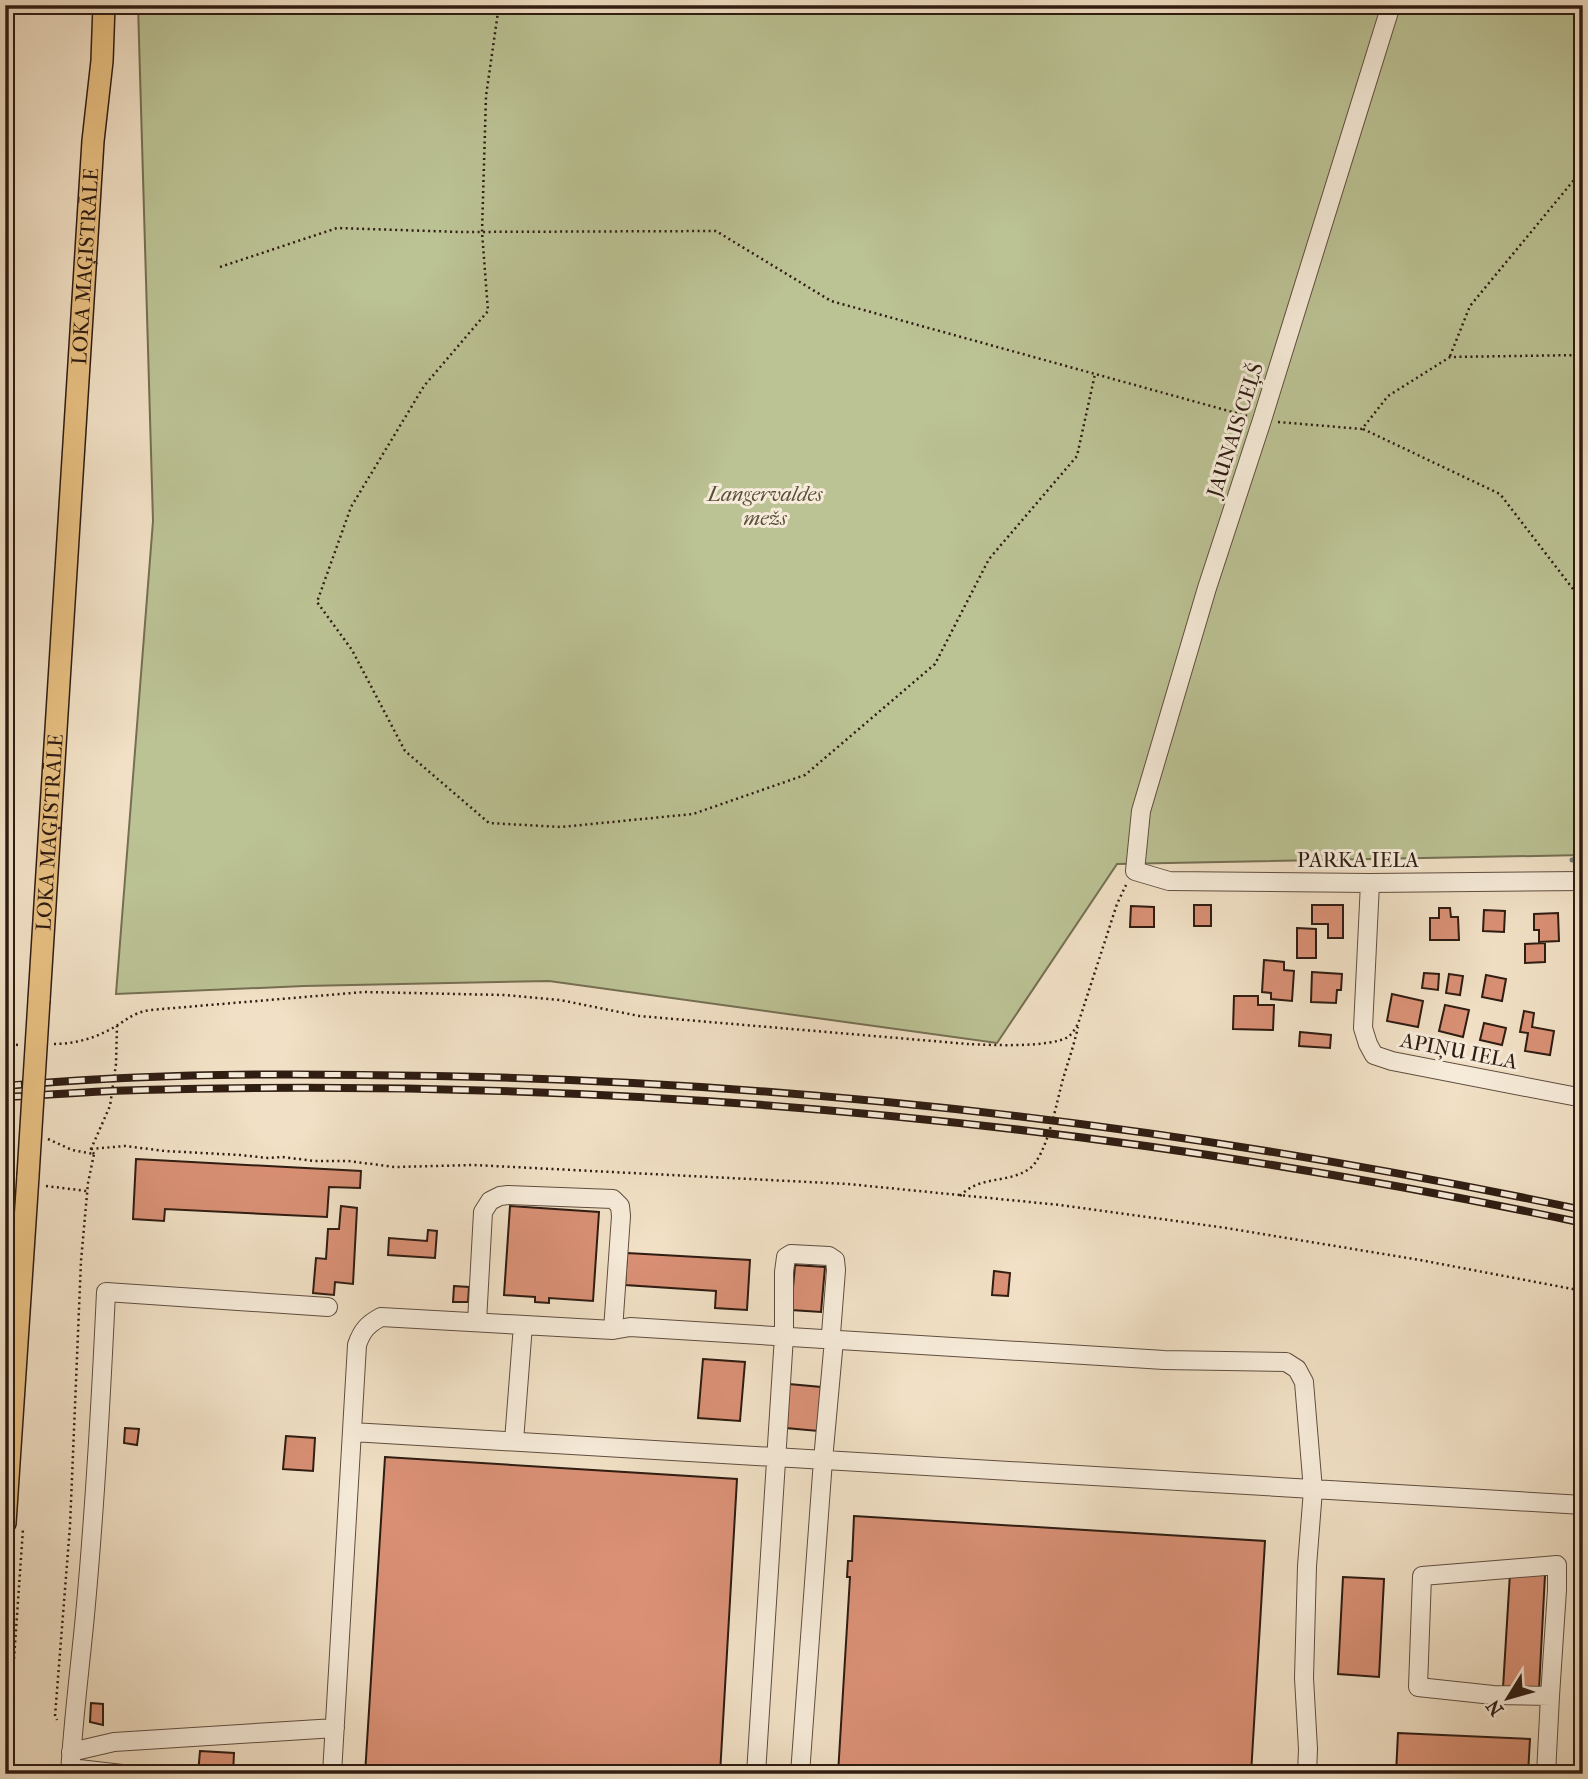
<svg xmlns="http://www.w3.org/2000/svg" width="1588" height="1779" viewBox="0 0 1588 1779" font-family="'IM FELL French Canon',serif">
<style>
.green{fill:#bbc294;stroke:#756f53;stroke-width:2}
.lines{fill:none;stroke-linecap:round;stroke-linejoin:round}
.stream{stroke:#727b79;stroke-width:5}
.building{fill:#d99075;stroke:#2f1c12;stroke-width:2}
.minor-casing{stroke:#604d3f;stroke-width:20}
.major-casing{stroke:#2f1c12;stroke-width:24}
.path{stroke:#2f1c12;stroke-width:2.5;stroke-dasharray:2 3.5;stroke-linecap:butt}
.minor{stroke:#f6ebd9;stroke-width:18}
.major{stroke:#e8c082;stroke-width:21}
.rail-casing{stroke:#2f1c12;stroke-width:8}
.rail{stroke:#f6ebd9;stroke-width:5;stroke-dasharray:16;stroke-linecap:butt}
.major-bridge-casing{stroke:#2f1c12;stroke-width:24;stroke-linecap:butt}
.major-bridge{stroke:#e8c082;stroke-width:21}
.labels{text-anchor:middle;stroke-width:6;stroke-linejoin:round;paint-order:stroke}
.street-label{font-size:21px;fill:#2f1c12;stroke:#f6ebd9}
.park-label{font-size:21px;font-style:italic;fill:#594e39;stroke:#f6ebd9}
</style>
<rect width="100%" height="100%" fill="#f1e0c5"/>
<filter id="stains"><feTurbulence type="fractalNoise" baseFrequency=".00286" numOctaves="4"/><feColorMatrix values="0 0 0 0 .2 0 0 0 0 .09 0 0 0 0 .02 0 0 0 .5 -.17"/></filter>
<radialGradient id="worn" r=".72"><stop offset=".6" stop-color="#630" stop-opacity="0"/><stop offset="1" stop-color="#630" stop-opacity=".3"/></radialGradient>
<path class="green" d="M 138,5 L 1583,5 L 1583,855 L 1117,864 L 997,1043 L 549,981 L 304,986 L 116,994 L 153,521 Z"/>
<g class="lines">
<path class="stream" d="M 1572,860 L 1583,859"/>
</g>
<path class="building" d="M 1194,905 L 1211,905 L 1211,926 L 1194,926 Z
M 1312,905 L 1343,905 L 1343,938 L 1328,938 L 1328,924 L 1312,924 Z
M 1131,906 L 1154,907 L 1154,927 L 1130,927 Z
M 1439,908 L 1450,908 L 1451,917 L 1458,917 L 1459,940 L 1430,940 L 1430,918 L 1439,918 Z
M 1484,910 L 1505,911 L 1504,932 L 1483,931 Z
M 1558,913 L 1559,941 L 1539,942 L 1539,930 L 1534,930 L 1534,914 Z
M 1297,928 L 1316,929 L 1316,958 L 1297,958 Z
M 1545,943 L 1545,962 L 1525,963 L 1525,944 Z
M 1264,960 L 1284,962 L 1284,970 L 1294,971 L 1292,1001 L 1271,999 L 1271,993 L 1262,992 Z
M 1312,972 L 1342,974 L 1341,990 L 1337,990 L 1336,1003 L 1311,1002 Z
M 1424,973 L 1439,974 L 1438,990 L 1422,988 Z
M 1449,974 L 1463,976 L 1460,995 L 1446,993 Z
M 1486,975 L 1506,979 L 1502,1001 L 1482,997 Z
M 1392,994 L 1423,1001 L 1418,1027 L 1387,1021 Z
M 1234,996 L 1258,996 L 1258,1005 L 1274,1005 L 1273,1030 L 1233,1029 Z
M 1445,1005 L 1469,1010 L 1463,1037 L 1439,1031 Z
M 1524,1011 L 1534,1013 L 1532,1027 L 1554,1031 L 1550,1055 L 1525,1051 L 1528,1033 L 1520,1032 Z
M 1484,1023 L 1506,1028 L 1502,1045 L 1480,1040 Z
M 1300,1032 L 1331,1035 L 1330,1048 L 1299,1046 Z
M 136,1159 L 361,1171 L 360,1188 L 329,1187 L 327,1217 L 165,1209 L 164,1221 L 133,1219 Z
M 341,1206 L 357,1208 L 353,1284 L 335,1282 L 334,1295 L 313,1293 L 316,1258 L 326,1259 L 328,1229 L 339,1229 Z
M 510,1206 L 599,1212 L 593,1301 L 549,1298 L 549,1303 L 535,1302 L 535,1297 L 504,1295 Z
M 428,1230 L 437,1231 L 435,1258 L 388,1255 L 389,1238 L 427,1241 Z
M 627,1253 L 750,1260 L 747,1310 L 715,1308 L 716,1291 L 625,1285 Z
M 795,1265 L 825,1267 L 821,1312 L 791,1310 Z
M 994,1271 L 1010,1273 L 1008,1296 L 992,1295 Z
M 454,1286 L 469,1287 L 468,1302 L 453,1302 Z
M 703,1359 L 745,1362 L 740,1421 L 698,1418 Z
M 789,1384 L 821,1387 L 818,1431 L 786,1428 Z
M 125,1428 L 139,1429 L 137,1445 L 124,1443 Z
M 286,1436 L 315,1438 L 313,1471 L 283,1469 Z
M 385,1457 L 737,1479 L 720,1774 L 365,1774 Z
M 854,1516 L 1265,1541 L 1251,1774 L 838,1774 L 850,1577 L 847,1577 L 848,1561 L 852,1561 Z
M 1510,1573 L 1545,1575 L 1539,1690 L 1503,1688 Z
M 1343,1577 L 1384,1579 L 1379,1677 L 1338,1674 Z
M 91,1703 L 103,1704 L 103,1725 L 90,1722 Z
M 1398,1733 L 1530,1739 L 1528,1774 L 1396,1774 Z
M 200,1751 L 234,1753 L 233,1774 L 198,1774 Z
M 242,1767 L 315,1772 L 315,1774 L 241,1774 Z"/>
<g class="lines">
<defs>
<path id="minor" d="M 1391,5 L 1262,420 L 1207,588 L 1141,811 L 1135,871 L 1169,881 L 1370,883 L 1583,881
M 1370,883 L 1363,1028 L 1368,1044 L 1374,1055 L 1392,1061 L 1583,1098
M 477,1322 L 483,1212 L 490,1201 L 500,1196 L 508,1195 L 613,1199 L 620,1206 L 621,1216 L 613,1330
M 352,1432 L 1583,1505
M 514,1441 L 523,1325
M 1557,1565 L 1557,1590 L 1550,1696 L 1493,1695 L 1418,1687 L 1422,1576 Z
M 71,1752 L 114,1742 L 335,1728
M 70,1768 L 122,1774
M 70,1774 C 73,1721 80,1668 85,1615 C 95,1508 101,1400 106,1292 L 328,1307
M 332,1774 L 357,1345 C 362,1330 368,1324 381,1317 L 613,1330 L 630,1327 L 1164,1360 L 1286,1362 L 1297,1369 L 1304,1382 L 1313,1490 L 1307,1566 L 1304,1678 L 1308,1749 L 1307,1774
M 756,1774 L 784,1336 L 784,1272 L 786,1257 L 791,1254 L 829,1256 L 835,1260 L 836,1270 L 831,1334 L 834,1340 L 823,1460 L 800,1774
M 1546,1774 L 1550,1696"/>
<g id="major">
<path id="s1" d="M 39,1000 L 93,141 L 102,61 L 104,5"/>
<path d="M 5,1523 L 28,1176"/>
</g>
</defs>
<use href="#minor" class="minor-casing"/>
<use href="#major" class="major-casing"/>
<path class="path" d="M 499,5 L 486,96 L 482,232 L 488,311 L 424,386 L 351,507 L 317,602 L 352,650 L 405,751 L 489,823 L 561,827 L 693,814 L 805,775 L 935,664 L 989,559 L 1077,456 L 1095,374
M 220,267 L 337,228 L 461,232 L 716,231 L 831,301 L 1247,416
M 1450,356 L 1470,306 L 1583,169
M 1278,422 L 1362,429 L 1388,396 L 1450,357 L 1583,355
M 1363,429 L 1500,494 L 1583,602
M 5,1044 L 19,1045
M 54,1044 C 73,1044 92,1039 109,1030 C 125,1022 131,1013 150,1010 L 364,992 L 504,995 L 560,1000 L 639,1016 L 968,1044 C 991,1045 1049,1048 1068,1037 C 1072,1034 1075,1029 1078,1024 L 1117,904 L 1126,885
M 5,1118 L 7,1121 L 13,1124
M 48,1139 L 72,1150 L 94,1154 L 88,1183 L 81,1261 L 70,1526 L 55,1716 L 57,1720
M 91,1149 L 125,1146 L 165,1151 L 240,1155 L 268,1158 L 282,1157 L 315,1161 L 348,1161 L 395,1167 L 474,1165 L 848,1184 L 1060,1205 L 1226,1228 L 1420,1260 L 1583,1291
M 94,1154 L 91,1149 L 110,1106 L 116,1064 L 117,1026
M 46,1186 L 87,1191
M 960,1196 C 980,1175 1007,1184 1029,1169 C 1047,1157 1057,1100 1063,1079 C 1068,1062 1074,1045 1078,1027
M 6,1774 L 23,1529"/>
<use href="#minor" class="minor"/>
<use href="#major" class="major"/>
<defs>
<path id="rail" d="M 5,1086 C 148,1073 292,1073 436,1076 C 821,1083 1206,1130 1583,1210
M 5,1097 C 50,1095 95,1091 141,1090 C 625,1077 1109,1122 1583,1223"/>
</defs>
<use href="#rail" class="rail-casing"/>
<use href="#rail" class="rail"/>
<defs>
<path id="major-bridge" d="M 28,1176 L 39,1000"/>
</defs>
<use href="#major-bridge" class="major-bridge-casing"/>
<use href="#major-bridge" class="major-bridge"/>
</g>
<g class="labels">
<g class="street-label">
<text dy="7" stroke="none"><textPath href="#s1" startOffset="735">LOKA MAĢISTRĀLE</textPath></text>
<text transform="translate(1235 430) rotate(-72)" y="7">JAUNAIS CEĻŠ</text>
<text dy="7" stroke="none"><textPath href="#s1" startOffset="168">LOKA MAĢISTRĀLE</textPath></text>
<text x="1358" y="867">PARKA IELA</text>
<text transform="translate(1459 1051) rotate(11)" y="7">APIŅU IELA</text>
</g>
<g class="park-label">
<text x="765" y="501">Langervaldes<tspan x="765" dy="24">mežs</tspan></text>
</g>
</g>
<rect width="1588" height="1779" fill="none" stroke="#f1e0c5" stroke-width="28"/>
<rect x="7" y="7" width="1574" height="1765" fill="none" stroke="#2f1c12" stroke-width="3.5"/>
<rect x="14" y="14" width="1560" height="1751" fill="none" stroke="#2f1c12" stroke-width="2"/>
<g transform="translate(1508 1698) rotate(233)" stroke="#f6ebd9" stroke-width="5" paint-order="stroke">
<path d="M0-5L12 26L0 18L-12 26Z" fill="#2f1c12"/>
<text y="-10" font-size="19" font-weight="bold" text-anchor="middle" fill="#2f1c12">N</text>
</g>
<rect width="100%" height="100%" filter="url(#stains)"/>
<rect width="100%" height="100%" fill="url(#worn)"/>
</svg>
